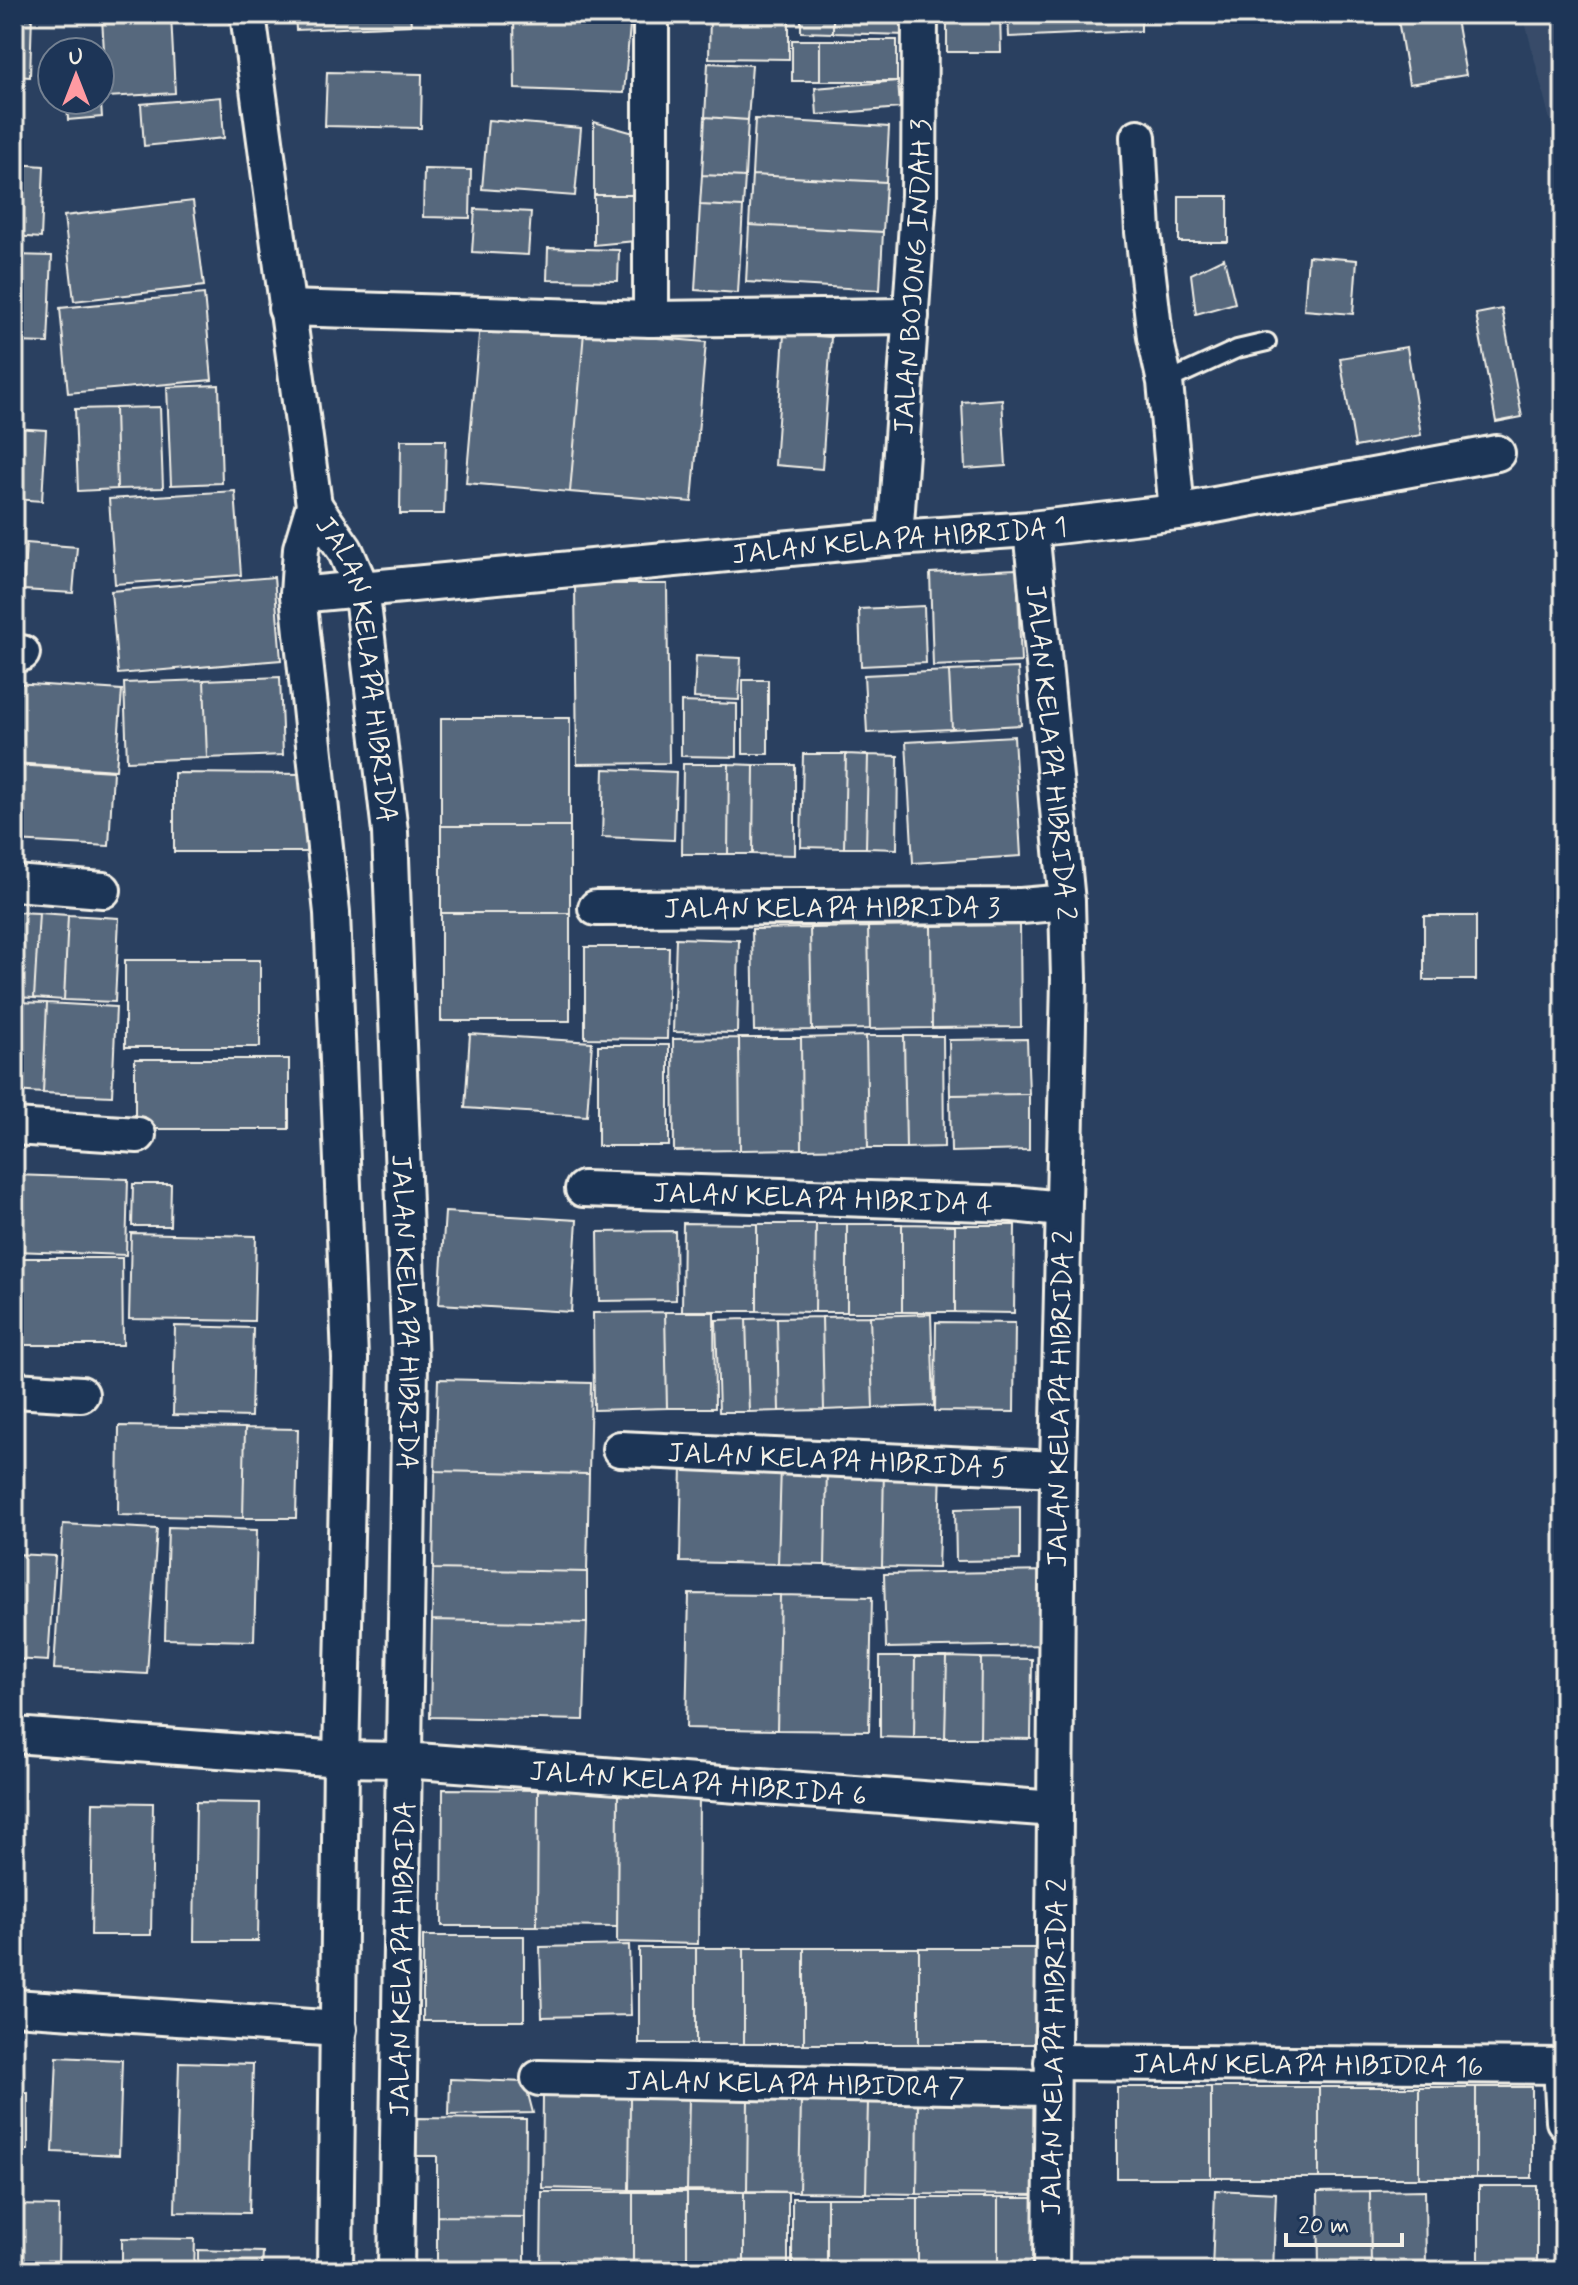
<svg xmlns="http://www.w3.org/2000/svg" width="1578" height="2285" viewBox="0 0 1578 2285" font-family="Mynerve,sans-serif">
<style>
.built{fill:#374c69}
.building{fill:#56677d;stroke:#f4f1e8;stroke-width:2}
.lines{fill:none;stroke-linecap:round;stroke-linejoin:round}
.lane-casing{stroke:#f4f1e8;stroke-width:22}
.street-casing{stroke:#f4f1e8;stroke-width:40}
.lane{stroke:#1d3557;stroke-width:16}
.street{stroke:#1d3557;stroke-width:34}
.labels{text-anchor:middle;stroke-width:7;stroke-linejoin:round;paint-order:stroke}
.street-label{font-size:28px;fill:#f4f1e8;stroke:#1d3557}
</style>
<rect width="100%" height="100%" fill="#2a4060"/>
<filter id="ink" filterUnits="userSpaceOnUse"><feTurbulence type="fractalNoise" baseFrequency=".0125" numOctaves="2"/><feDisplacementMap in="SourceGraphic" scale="16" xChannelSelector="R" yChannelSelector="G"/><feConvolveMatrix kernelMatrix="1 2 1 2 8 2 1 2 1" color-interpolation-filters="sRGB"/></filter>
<g filter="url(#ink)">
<path class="built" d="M 1523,14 L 1564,14 L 1564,175 Z"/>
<path class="building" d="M 14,14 L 32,14 L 30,77 L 14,76 Z
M 295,14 L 410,14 L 411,25 L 296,30 Z
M 514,14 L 631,14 L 624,93 L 515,89 Z
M 710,14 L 789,14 L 789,59 L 709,58 Z
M 801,14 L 833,14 L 833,33 L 801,32 Z
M 833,14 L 908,14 L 907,35 L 833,33 Z
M 947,14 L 1000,14 L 1001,52 L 947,52 Z
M 1008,14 L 1141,14 L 1141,31 L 1009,37 Z
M 1397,14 L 1455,14 L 1466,75 L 1409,84 Z
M 171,15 L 175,93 L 107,97 L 102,19 Z
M 792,40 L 820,40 L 820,81 L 792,81 Z
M 820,40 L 897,40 L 897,81 L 820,81 Z
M 708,63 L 752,65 L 748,120 L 705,117 Z
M 327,72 L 422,74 L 421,128 L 325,126 Z
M 898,81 L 900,108 L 817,115 L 815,88 Z
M 100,92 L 102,117 L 68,120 L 67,100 L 100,100 Z
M 221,97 L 224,138 L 144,146 L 141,104 Z
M 705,117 L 748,120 L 745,177 L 702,175 Z
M 755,119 L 889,127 L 886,182 L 752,175 Z
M 488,120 L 581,128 L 575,196 L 482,189 Z
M 594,122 L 634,133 L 638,195 L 594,195 Z
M 14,164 L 44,166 L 41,238 L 14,236 Z
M 424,169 L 471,170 L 470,218 L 423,217 Z
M 702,175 L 745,177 L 743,207 L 700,205 Z
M 752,175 L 886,182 L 883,232 L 749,225 Z
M 594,195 L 638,195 L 635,241 L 594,245 Z
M 1179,196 L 1228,196 L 1228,242 L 1179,242 Z
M 193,201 L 204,286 L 74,301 L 64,216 Z
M 700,205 L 743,207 L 738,293 L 695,290 Z
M 475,209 L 531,212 L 528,255 L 472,252 Z
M 749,225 L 883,232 L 880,290 L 746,282 Z
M 548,248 L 619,250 L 618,281 L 547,280 Z
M 14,255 L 52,256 L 48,343 L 14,342 Z
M 1308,256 L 1357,260 L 1353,314 L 1304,310 Z
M 1224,258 L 1235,303 L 1196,314 L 1191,274 Z
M 204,294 L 212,380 L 68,393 L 60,308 Z
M 1502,309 L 1522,417 L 1496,422 L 1476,314 Z
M 480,324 L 584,332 L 570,492 L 466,483 Z
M 584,332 L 706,342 L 692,502 L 570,492 Z
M 784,334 L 831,337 L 822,469 L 775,465 Z
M 1407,347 L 1421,435 L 1355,447 L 1340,358 Z
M 219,385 L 222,483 L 171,485 L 167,387 Z
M 1002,399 L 1006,466 L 965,469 L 962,402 Z
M 160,407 L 163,488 L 117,489 L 115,408 Z
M 115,408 L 117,489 L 78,491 L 75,409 Z
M 14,428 L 46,430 L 42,501 L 14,499 Z
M 401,440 L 446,440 L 444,514 L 400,514 Z
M 235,491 L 241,575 L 115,584 L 109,499 Z
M 26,543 L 77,547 L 73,593 L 23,590 Z
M 1017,569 L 1021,662 L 933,666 L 930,573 Z
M 274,577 L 281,660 L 118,674 L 111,591 Z
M 575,584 L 667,584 L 669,763 L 577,764 Z
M 924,606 L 926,663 L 861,666 L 859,609 Z
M 696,656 L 741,658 L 739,700 L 694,698 Z
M 1018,668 L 1021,725 L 952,729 L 949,671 Z
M 949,671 L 952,729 L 867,733 L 864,675 Z
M 280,677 L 283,755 L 207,758 L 204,680 Z
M 204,680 L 207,758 L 127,761 L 124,683 Z
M 743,680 L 768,680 L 768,754 L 743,754 Z
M 14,683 L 122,690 L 116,770 L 14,763 Z
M 681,702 L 737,704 L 737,757 L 681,756 Z
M 441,718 L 570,718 L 570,826 L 441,826 Z
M 1014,736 L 1021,856 L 913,863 L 906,742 Z
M 803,754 L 846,754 L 844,848 L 801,847 Z
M 846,754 L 868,755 L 866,848 L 844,848 Z
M 868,755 L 898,756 L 897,849 L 866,848 Z
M 683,764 L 729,764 L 728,854 L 682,854 Z
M 729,764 L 754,765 L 753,854 L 728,854 Z
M 14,765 L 113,771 L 109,846 L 14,841 Z
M 754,765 L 795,765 L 795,855 L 753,854 Z
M 604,769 L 676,772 L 674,840 L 602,837 Z
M 174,773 L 306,774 L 306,852 L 174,852 Z
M 441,826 L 570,826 L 570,913 L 441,913 Z
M 14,912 L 39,913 L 34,998 L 14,997 Z
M 39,913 L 68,915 L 64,1000 L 34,998 Z
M 441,913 L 570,913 L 570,1021 L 441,1021 Z
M 68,915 L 119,918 L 115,1002 L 64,1000 Z
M 1424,916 L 1476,916 L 1476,980 L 1424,980 Z
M 1020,925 L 1021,1027 L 932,1028 L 931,926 Z
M 931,926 L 932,1028 L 870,1029 L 868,927 Z
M 868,927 L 870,1029 L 812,1030 L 810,928 Z
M 810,928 L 812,1030 L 754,1031 L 752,929 Z
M 676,938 L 739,940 L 737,1033 L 673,1032 Z
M 585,947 L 669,947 L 667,1039 L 585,1038 Z
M 125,960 L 260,960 L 260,1047 L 125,1047 Z
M 14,1002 L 47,1003 L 43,1093 L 14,1091 Z
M 47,1003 L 116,1007 L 112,1096 L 43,1093 Z
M 470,1034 L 592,1042 L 587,1116 L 465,1108 Z
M 866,1036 L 904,1036 L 906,1148 L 868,1148 Z
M 866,1036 L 868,1148 L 802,1149 L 801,1038 Z
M 904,1036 L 943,1036 L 944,1147 L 906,1148 Z
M 739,1038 L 801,1038 L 802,1149 L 740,1150 Z
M 739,1038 L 740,1150 L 674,1151 L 673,1039 Z
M 1027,1039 L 1029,1094 L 950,1095 L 949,1040 Z
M 598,1045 L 669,1045 L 669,1146 L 598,1146 Z
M 135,1059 L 289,1059 L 289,1129 L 135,1129 Z
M 1029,1094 L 1029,1150 L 951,1152 L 950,1095 Z
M 14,1175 L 128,1179 L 126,1255 L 14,1251 Z
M 133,1184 L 171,1184 L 170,1226 L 132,1226 Z
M 445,1212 L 577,1220 L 571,1312 L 439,1304 Z
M 683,1223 L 757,1224 L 757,1311 L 682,1311 Z
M 757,1224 L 816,1224 L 815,1312 L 757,1311 Z
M 816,1224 L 847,1224 L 847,1312 L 815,1312 Z
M 847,1224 L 902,1224 L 902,1312 L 847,1312 Z
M 902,1224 L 955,1225 L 955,1312 L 902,1312 Z
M 955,1225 L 1015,1225 L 1014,1313 L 955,1312 Z
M 675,1231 L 676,1300 L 599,1301 L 598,1232 Z
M 131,1233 L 256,1236 L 254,1321 L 129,1319 Z
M 14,1258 L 122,1258 L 123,1345 L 14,1345 Z
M 665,1312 L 714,1312 L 715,1408 L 667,1408 Z
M 665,1312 L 667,1408 L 594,1410 L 593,1313 Z
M 931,1314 L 934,1406 L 873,1408 L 870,1316 Z
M 870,1316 L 873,1408 L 824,1410 L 822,1317 Z
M 822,1317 L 824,1410 L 779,1411 L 777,1318 Z
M 777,1318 L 779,1411 L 749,1412 L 746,1319 Z
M 746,1319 L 749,1412 L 719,1412 L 716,1320 Z
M 936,1322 L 1015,1323 L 1014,1412 L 935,1411 Z
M 175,1326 L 253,1328 L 251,1417 L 173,1415 Z
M 438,1379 L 591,1383 L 589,1474 L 435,1471 Z
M 119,1426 L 245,1428 L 243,1518 L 118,1515 Z
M 245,1428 L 298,1429 L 296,1518 L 243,1518 Z
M 682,1464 L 781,1466 L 778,1564 L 680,1562 Z
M 781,1466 L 827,1467 L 825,1565 L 778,1564 Z
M 827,1467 L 884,1468 L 882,1567 L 825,1565 Z
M 884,1468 L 941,1469 L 938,1568 L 882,1567 Z
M 435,1471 L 589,1474 L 587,1572 L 433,1569 Z
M 1020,1507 L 1020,1560 L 956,1561 L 955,1509 Z
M 63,1524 L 157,1529 L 147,1674 L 54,1669 Z
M 168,1527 L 257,1530 L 254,1641 L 165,1639 Z
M 14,1554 L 55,1556 L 48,1661 L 14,1659 Z
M 433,1569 L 587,1572 L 587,1623 L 432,1620 Z
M 1050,1571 L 1052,1645 L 886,1648 L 884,1574 Z
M 689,1594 L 780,1595 L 777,1730 L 686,1728 Z
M 780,1595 L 872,1597 L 869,1731 L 777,1730 Z
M 432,1620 L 587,1623 L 584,1720 L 430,1717 Z
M 880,1657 L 915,1657 L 914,1738 L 880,1737 Z
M 915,1657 L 947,1657 L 945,1738 L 914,1738 Z
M 947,1657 L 981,1658 L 980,1738 L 945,1738 Z
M 981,1658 L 1032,1659 L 1031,1739 L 980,1738 Z
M 443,1789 L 538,1790 L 537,1926 L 442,1926 Z
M 538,1790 L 618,1791 L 617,1927 L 537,1926 Z
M 618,1791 L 699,1791 L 698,1944 L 617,1942 Z
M 93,1802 L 153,1803 L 151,1935 L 91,1935 Z
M 196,1802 L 260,1803 L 258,1941 L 194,1941 Z
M 423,1936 L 524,1936 L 524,2021 L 423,2021 Z
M 629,1945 L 631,2015 L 542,2017 L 540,1947 Z
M 639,1948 L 696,1948 L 696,2044 L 639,2044 Z
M 696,1948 L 744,1948 L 744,2044 L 696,2044 Z
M 744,1948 L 804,1948 L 804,2044 L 744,2044 Z
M 804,1948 L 919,1948 L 919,2044 L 804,2044 Z
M 919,1948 L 1043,1948 L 1043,2044 L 919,2044 Z
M 57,2057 L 122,2060 L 119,2155 L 53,2152 Z
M 179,2062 L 253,2064 L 249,2213 L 175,2212 Z
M 450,2079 L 525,2082 L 533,2113 L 449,2115 Z
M 1117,2087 L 1211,2087 L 1211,2178 L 1117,2178 Z
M 1211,2087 L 1319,2087 L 1319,2178 L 1211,2178 Z
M 1319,2087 L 1419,2087 L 1419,2178 L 1319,2178 Z
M 1419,2087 L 1476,2087 L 1476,2178 L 1419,2178 Z
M 1476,2087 L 1532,2087 L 1532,2178 L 1476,2178 Z
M 14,2093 L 28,2093 L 28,2150 L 14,2150 Z
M 543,2096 L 630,2098 L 629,2190 L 542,2188 Z
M 630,2098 L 689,2098 L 687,2190 L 629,2190 Z
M 689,2098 L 748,2099 L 747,2191 L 687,2190 Z
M 748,2099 L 801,2100 L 799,2192 L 747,2191 Z
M 801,2100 L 868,2101 L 866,2193 L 799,2192 Z
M 868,2101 L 918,2101 L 917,2194 L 866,2193 Z
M 918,2101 L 1038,2103 L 1036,2195 L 917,2194 Z
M 410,2118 L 526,2119 L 525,2217 L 437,2216 L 437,2156 L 410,2156 Z
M 1479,2186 L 1537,2186 L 1537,2271 L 1479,2271 Z
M 1215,2190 L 1276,2193 L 1273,2271 L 1212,2271 Z
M 1425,2190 L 1426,2271 L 1371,2271 L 1370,2191 Z
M 1370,2191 L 1371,2271 L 1319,2271 L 1318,2192 Z
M 542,2192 L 633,2192 L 633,2271 L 541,2271 Z
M 633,2192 L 687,2192 L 687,2271 L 633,2271 Z
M 687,2192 L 744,2192 L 744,2271 L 687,2271 Z
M 744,2192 L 788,2192 L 788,2271 L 744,2271 Z
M 792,2198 L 827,2198 L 827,2271 L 792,2271 Z
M 827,2198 L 918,2198 L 918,2271 L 827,2271 Z
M 918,2198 L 998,2198 L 998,2271 L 918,2271 Z
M 998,2198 L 1038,2198 L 1038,2271 L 998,2271 Z
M 14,2205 L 59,2206 L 58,2271 L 14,2271 Z
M 437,2216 L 525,2217 L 525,2271 L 437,2271 Z
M 122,2238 L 195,2239 L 194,2271 L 122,2271 Z
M 198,2250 L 263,2252 L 262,2271 L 198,2271 Z"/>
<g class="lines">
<defs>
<path id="lane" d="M 1165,382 L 1237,349 L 1267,342"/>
<g id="street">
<path d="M 248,14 L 314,505 L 301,548 L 298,595 L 332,913 L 350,1359 L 341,1759 L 335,2271"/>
<path d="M 651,14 L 651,319"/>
<path d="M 1138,137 L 1143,232 L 1155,337 L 1165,382 L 1177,512"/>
<path d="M 286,308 L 651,319 L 911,316"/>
<path id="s1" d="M 314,505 L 345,550 L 361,587 L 390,832 L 410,1363 L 396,2271"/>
<path id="s2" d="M 1031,529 L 1067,902 L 1069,979 L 1058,1469 L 1051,2271"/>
<path id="s3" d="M 895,538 L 919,195 L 920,14"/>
<path id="s4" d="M 298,595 L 895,538 L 1031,529 L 1177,512 L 1497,453"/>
<path d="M 14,652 L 22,653"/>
<path d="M 14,883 L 103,890"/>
<path id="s5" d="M 596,908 L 1021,906 L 1067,902"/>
<path d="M 14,1127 L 138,1135"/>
<path id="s6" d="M 583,1189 L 1013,1204 L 1061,1209"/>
<path d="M 14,1390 L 81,1394"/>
<path id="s7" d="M 620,1449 L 1058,1469"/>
<path id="s8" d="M 14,1735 L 341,1759 L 404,1760 L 1055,1809"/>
<path d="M 14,2007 L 339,2029"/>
<path id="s9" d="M 1052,2062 L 1564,2066"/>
<path d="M 1561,2065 L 1564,2121"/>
<path id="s10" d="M 539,2078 L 1051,2088"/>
</g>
</defs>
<use href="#lane" class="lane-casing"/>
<use href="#street" class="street-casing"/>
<use href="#lane" class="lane"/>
<use href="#street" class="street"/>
</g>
</g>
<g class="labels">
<g class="street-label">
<text dy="10" stroke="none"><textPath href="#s3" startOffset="262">JALAN BOJONG INDAH 3</textPath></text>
<text dy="10" stroke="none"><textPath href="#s4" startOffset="604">JALAN KELAPA HIBRIDA 1</textPath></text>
<text dy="10" stroke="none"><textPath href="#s1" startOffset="174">JALAN KELAPA HIBRIDA</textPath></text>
<text dy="10" stroke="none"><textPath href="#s2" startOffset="224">JALAN KELAPA HIBRIDA 2</textPath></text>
<text dy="10" stroke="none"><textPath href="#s5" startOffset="236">JALAN KELAPA HIBRIDA 3</textPath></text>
<text dy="10" stroke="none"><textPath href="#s6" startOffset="240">JALAN KELAPA HIBRIDA 4</textPath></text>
<text dy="10" stroke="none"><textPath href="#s1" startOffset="822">JALAN KELAPA HIBRIDA</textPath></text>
<text transform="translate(1059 1399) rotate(-89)" y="10">JALAN KELAPA HIBRIDA 2</text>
<text dy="10" stroke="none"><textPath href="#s7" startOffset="218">JALAN KELAPA HIBRIDA 5</textPath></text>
<text dy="10" stroke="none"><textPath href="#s8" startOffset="686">JALAN KELAPA HIBRIDA 6</textPath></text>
<text transform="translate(401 1959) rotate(-89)" y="10">JALAN KELAPA HIBRIDA</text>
<text transform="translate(1053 2047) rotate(-89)" y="10">JALAN KELAPA HIBRIDA 2</text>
<text dy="10" stroke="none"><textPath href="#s9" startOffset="256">JALAN KELAPA HIBIDRA 16</textPath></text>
<text dy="10" stroke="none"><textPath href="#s10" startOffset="256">JALAN KELAPA HIBIDRA 7</textPath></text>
</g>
</g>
<rect width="1578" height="2285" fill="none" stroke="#1d3557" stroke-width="48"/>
<rect x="24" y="24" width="1530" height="2237" fill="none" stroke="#f4f1e8" stroke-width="3" filter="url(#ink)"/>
<g transform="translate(76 76)"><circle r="38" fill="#1d3557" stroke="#738091" stroke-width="2"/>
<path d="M0-6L14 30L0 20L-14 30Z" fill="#ff9aa2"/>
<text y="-12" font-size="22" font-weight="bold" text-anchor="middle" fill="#f4f1e8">U</text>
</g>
<path d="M1286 2233v12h116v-12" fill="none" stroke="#f4f1e8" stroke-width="4"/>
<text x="1298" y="2233" font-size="24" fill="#f4f1e8" stroke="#1d3557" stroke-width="6" paint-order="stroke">20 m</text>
</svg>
